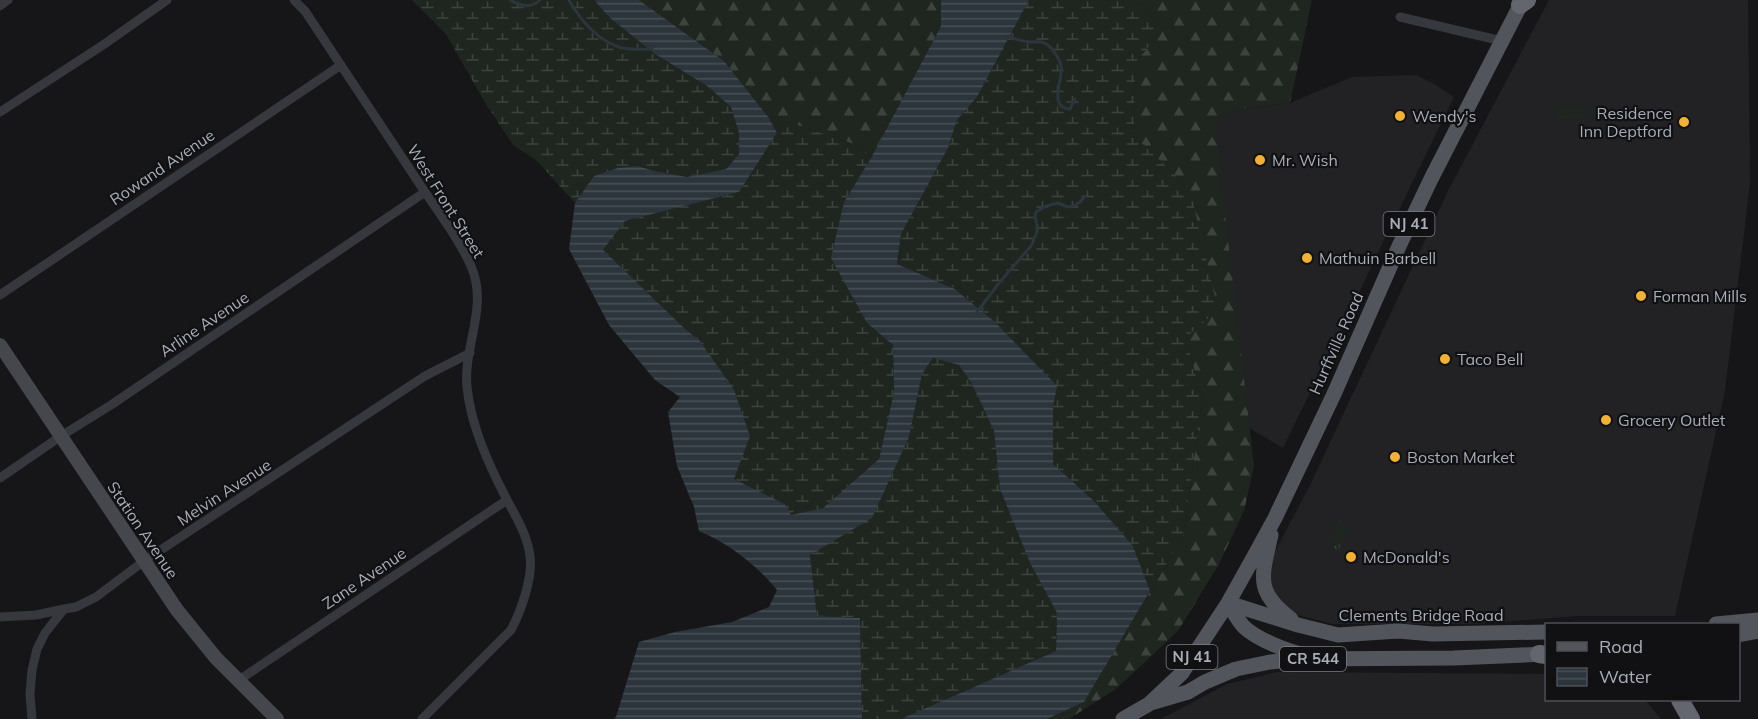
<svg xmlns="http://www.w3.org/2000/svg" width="1758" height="719" viewBox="0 0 1758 719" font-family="Mulish,sans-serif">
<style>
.built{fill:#222225}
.grass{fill:url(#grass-tufts)}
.forest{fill:url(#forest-firs)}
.wetland{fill:url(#wetland-marsh)}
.garden{fill:#1e261f}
.water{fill:url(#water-rules)}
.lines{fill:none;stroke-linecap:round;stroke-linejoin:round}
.stream{stroke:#2c353c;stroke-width:3}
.street{stroke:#37383d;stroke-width:9}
.secondary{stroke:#45474d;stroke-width:14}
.primary{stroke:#53555c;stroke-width:15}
.highway{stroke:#63666e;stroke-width:18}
.poi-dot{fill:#f2b134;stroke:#111113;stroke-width:2}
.labels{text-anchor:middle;stroke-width:4.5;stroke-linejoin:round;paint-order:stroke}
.shield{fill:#111113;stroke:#7b7e86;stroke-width:1.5}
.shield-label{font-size:15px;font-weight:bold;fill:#a8adb8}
.poi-label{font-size:16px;fill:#a8adb8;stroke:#111113;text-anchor:start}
.street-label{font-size:16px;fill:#a8adb8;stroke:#111113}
</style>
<defs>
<pattern id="grass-tufts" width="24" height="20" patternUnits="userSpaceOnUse" patternTransform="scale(1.5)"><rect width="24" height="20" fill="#1e261f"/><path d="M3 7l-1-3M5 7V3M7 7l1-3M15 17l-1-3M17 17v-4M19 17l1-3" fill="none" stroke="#3c433d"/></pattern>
<pattern id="forest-firs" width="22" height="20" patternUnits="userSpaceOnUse" patternTransform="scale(1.5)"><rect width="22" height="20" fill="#1e261f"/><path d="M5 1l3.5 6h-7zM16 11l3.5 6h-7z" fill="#3c433d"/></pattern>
<pattern id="wetland-marsh" width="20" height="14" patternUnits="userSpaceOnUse" patternTransform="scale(1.5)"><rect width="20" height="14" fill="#1e261f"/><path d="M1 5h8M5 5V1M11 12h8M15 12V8" fill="none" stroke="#3c433d"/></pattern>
<pattern id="water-rules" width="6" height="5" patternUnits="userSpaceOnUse" patternTransform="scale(1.5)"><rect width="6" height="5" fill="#2c353c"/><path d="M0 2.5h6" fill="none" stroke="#485056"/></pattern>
</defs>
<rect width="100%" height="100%" fill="#161618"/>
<path class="built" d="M 1549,0 L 1748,0 L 1750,183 L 1725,391 L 1675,616 L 1577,616 L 1478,624 L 1332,624 L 1301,616 L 1278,604 L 1267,581 L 1270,561 L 1311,483 L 1448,191 Z
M 1416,75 L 1434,84 L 1454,97 L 1283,448 L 1249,428 L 1213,118 L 1245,108 L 1290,103 L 1352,77 Z
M 1277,672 L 1546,674 L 1546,700 L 1645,700 L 1661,719 L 1161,719 L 1227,684 Z"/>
<path class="grass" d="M 1339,520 L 1350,526 L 1338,550 L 1327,544 Z"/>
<path class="forest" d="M 639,0 L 941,0 L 941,26 L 871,158 L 857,145 L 785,121 L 777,133 L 769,118 L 724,61 Z
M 1134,0 L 1312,0 L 1290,103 L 1245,108 L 1214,118 L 1254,466 L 1244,511 L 1219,564 L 1178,631 L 1116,689 L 1069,719 L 1047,719 L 1084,702 L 1183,536 L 1202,400 L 1186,337 L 1190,189 L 1134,136 L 1135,63 L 1163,29 Z"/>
<path class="wetland" d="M 412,0 L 594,0 L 610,18 L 655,54 L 707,86 L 731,107 L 739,133 L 739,154 L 726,169 L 687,177 L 654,171 L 638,166 L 594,176 L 575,203 L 537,161 L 513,145 L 484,101 L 446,34 Z
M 1029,0 L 1134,0 L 1163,29 L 1135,63 L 1134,136 L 1190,189 L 1218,310 L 1186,337 L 1202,400 L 1183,536 L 1150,591 L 1133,546 L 1094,501 L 1053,464 L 1053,407 L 1056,386 L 995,322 L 956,289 L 897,264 L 901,234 L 948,148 L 957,120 L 977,97 Z
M 785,121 L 857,145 L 871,158 L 844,202 L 867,323 L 893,345 L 894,392 L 879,459 L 823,508 L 791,516 L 785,504 L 734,479 L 603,250 L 625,221 L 739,192 Z
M 933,358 L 959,364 L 971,382 L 994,431 L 1000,489 L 1030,563 L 1057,613 L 1056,651 L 901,719 L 862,719 L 860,618 L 817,616 L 810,555 L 831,542 L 909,437 L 922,374 Z"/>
<path class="garden" d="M 1584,106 L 1585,118 L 1557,120 L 1556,107 Z"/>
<path class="water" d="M 594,0 L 639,0 L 724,61 L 769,118 L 777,133 L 739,192 L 625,221 L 603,250 L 684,328 L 700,341 L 734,390 L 750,436 L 734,479 L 785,504 L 791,515 L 823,508 L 879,459 L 894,392 L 893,345 L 867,323 L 831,258 L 844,202 L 871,158 L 941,26 L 941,0 L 1029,0 L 977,97 L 957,120 L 948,148 L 901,234 L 897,264 L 955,289 L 995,322 L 1057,386 L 1053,407 L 1053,464 L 1094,501 L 1133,546 L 1150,591 L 1084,702 L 1047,719 L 901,719 L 1056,651 L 1057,613 L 1030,563 L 1000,489 L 994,431 L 971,382 L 959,365 L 933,358 L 922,374 L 909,437 L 872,518 L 810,555 L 817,616 L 860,618 L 862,719 L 614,719 L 616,717 L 639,642 L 675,632 L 732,622 L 769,607 L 777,590 C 757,565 728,543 699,531 L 694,507 L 677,466 L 668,412 L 680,397 L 655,380 L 609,325 L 569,249 L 575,203 L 594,176 L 618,168 L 638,166 L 654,171 L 687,177 L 726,169 L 739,154 L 739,133 L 731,107 L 707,86 L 655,54 L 610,18 Z"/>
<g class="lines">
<path class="stream" d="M 510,0 C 520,6 531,9 540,0
M 569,0 C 580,20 599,42 622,48 C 632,50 642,49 652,49
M 1007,36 C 1014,39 1022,41 1030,42 C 1034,42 1040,41 1044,43 C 1051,45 1059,58 1061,65 C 1064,78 1047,108 1070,109 L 1075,99
M 977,312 L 999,283 L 1031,246 L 1037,232 L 1037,225 L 1035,216 L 1036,212 L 1046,206 L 1058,203 L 1068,207 L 1073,206 L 1079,203 L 1085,196"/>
<path class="street" d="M 294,0 L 305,11 C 341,65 377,119 413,174 C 432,204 456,233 471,266 C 489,307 463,346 467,387 C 471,426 488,463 506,498 C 516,517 527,534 530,556 C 533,578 521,611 511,630 L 422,719
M 0,6 L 8,0
M 1400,17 L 1502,41
M 0,112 L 103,45 L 167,0
M 0,295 L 341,65
M 0,478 L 61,436 L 111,405 L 425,192
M 0,617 L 36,615 L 64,609
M 239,680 L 507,500
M 32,719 L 30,694 L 32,670 L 37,649 L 45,633 L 64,609 L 76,607 L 96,597 L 144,561 L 425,376 L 470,353"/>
<path class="secondary" d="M 0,345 L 177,610 L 216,658 L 277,719"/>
<path class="primary" d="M 1271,535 C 1262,576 1254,591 1291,619
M 1228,603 L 1298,625 L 1338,635 L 1398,631 L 1433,634 L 1546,632
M 1228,603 C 1233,611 1238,621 1244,627 C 1258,640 1287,651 1305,655
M 1716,624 L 1758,620
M 1738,635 L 1758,631
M 1154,702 L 1188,692 L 1205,682 L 1236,669 L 1270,662 L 1299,659 L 1454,658 L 1546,654
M 1123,719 L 1149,704 L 1182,673 L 1228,603 L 1251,562 L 1275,518 L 1334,394 L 1400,244 L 1431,179 L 1523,0"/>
<path class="highway" d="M 1520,5 L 1527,0
M 1539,654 L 1546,655
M 1680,700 L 1691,719"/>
</g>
<g class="poi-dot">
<circle cx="1400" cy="116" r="6"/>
<circle cx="1684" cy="122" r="6"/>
<circle cx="1260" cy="160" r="6"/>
<circle cx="1307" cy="258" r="6"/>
<circle cx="1641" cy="296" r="6"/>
<circle cx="1445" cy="359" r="6"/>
<circle cx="1606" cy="420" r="6"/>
<circle cx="1395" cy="457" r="6"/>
<circle cx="1351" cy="557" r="6"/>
</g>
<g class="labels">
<g class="shield">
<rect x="1383.5" y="212" width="51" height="24" rx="4.5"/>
<rect x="1166.5" y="645" width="51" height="24" rx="4.5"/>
<rect x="1280" y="647" width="66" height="24" rx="4.5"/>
</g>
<g class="shield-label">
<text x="1409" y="229">NJ 41</text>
<text x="1192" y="662">NJ 41</text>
<text x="1313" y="664">CR 544</text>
</g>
<g class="poi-label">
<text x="1672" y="119" text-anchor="end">Residence<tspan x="1672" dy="18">Inn Deptford</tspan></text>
<text x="1412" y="122">Wendy's</text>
<text x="1272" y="166">Mr. Wish</text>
<text x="1319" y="264">Mathuin Barbell</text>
<text x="1653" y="302">Forman Mills</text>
<text x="1457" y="365">Taco Bell</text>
<text x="1618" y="426">Grocery Outlet</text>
<text x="1407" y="463">Boston Market</text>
<text x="1363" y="563">McDonald's</text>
</g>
<g class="street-label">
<text transform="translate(162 167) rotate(-34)" y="6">Rowand Avenue</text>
<text transform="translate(446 201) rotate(58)" y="6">West Front Street</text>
<text transform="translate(204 324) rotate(-34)" y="6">Arline Avenue</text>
<text transform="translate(1336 343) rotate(-66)" y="6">Hurffville Road</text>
<text transform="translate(224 492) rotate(-33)" y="6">Melvin Avenue</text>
<text transform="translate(143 530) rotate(56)" y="6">Station Avenue</text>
<text transform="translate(364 578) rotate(-34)" y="6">Zane Avenue</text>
<text x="1421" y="621">Clements Bridge Road</text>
</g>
</g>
<rect x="1545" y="623" width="195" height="78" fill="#111113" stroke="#4d4f55" stroke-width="1.5"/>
<rect x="1557" y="642" width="30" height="9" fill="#53555c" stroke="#4d4f55" stroke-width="1.5"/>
<text x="1599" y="653" font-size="18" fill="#a8adb8">Road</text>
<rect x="1557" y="668" width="30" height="18" fill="url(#water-rules)" stroke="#4d4f55" stroke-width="1.5"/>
<text x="1599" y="683" font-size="18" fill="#a8adb8">Water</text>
</svg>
